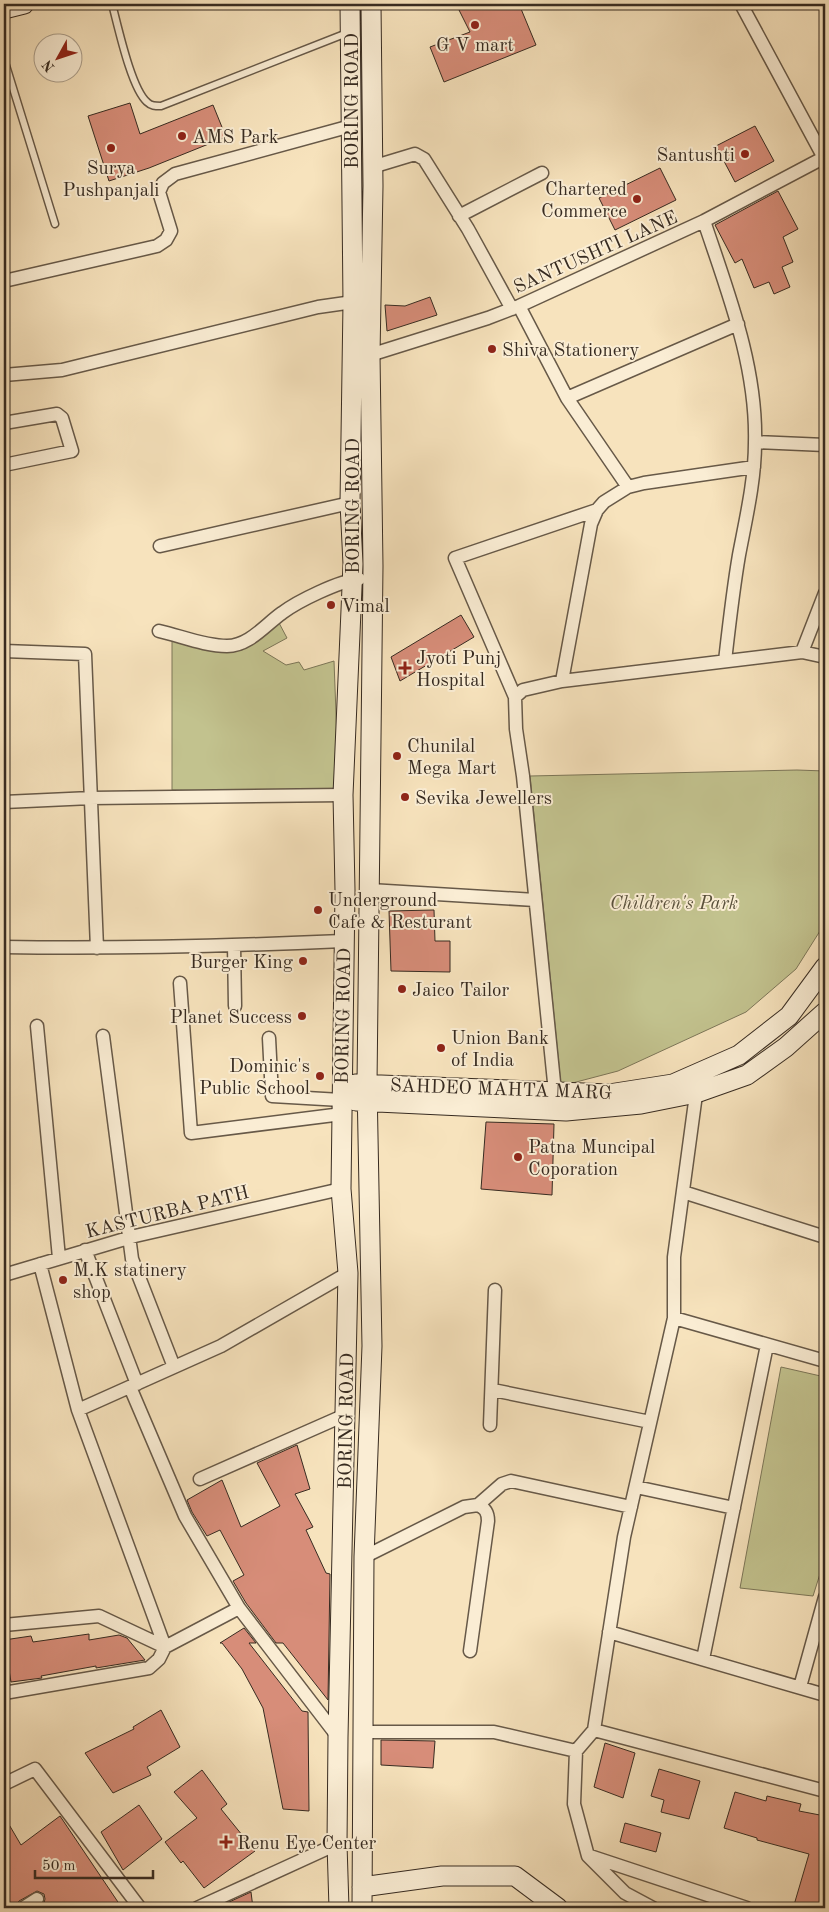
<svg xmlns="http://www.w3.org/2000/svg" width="829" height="1912" viewBox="0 0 829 1912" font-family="'Old Standard TT',serif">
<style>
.green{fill:#c2c28e;stroke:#7c7658}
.building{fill:#d78d79;stroke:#372b21}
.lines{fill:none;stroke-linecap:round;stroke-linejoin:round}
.lane-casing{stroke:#675948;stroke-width:9}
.street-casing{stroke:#675948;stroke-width:15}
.secondary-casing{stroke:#372b21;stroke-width:21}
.lane{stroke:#faedd4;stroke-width:6}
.street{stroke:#faedd4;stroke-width:12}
.secondary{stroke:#faedd4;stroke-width:19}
.poi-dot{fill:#8f2418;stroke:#faedd4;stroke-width:2}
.labels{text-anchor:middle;stroke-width:4;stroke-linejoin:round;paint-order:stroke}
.poi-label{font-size:19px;fill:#372b21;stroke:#faedd4;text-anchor:start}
.street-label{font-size:19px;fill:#372b21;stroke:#faedd4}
.park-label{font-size:19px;font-style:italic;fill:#5a513c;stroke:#faedd4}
</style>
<rect width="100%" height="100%" fill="#f7e3bd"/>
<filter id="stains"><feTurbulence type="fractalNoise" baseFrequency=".004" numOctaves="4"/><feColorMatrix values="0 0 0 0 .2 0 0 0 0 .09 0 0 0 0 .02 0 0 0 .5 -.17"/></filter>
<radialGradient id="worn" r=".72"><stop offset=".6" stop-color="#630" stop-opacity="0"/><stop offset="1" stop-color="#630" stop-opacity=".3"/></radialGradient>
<path class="green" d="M 278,621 L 287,638 L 263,651 L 286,665 L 299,662 L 304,670 L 334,661 L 339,793 L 172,790 L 172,637 L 213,649 L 242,650 Z
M 797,770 L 825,771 L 825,923 L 796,969 L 746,1012 L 618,1071 L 561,1086 L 530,776 Z
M 781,1367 L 825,1377 L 825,1558 L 813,1596 L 740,1588 Z"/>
<path class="building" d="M 476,4 L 519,4 L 536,45 L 444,82 L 430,47 L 470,32 L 459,10 Z
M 130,103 L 140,134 L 213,105 L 226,137 L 149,168 L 109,181 L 88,116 Z
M 755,126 L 774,161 L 735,182 L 716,146 Z
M 660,168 L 676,200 L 615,230 L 599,198 Z
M 778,191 L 798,229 L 783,237 L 793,262 L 782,267 L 790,287 L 774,294 L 769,282 L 754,288 L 742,259 L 735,263 L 715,225 Z
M 430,297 L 437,315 L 387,331 L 385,305 L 405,306 Z
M 461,615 L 474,637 L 400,681 L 391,657 Z
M 434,910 L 435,941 L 450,941 L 450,972 L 391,971 L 389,911 Z
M 486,1122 L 554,1124 L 552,1195 L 481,1189 Z
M 297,1445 L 310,1489 L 295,1494 L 313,1527 L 306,1530 L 326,1573 L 330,1574 L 328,1700 L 283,1643 L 276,1643 L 246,1603 L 233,1581 L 244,1575 L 220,1530 L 207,1536 L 192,1512 L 187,1500 L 222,1480 L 241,1527 L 280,1506 L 257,1463 Z
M 244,1628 L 256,1643 L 249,1643 L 302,1711 L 308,1712 L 309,1811 L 283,1809 L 263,1708 L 242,1669 L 222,1643 L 220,1643 Z
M 89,1634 L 89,1640 L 119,1635 L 127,1638 L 145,1660 L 96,1668 L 96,1666 L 41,1676 L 42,1678 L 11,1682 L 4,1640 L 31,1636 L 33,1642 Z
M 161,1710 L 180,1747 L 147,1767 L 151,1775 L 113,1793 L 85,1753 L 134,1729 L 133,1727 Z
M 381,1740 L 435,1741 L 433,1768 L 381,1765 Z
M 605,1743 L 635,1753 L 623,1798 L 594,1787 Z
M 659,1769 L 700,1781 L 689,1819 L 661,1812 L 664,1800 L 651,1796 Z
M 202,1770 L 227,1804 L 221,1809 L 255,1851 L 204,1888 L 183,1861 L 181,1863 L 165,1842 L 197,1818 L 174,1792 Z
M 735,1792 L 766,1801 L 767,1796 L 801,1804 L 799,1811 L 825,1816 L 825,1881 L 818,1908 L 804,1908 L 794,1905 L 809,1854 L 757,1840 L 757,1838 L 724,1828 Z
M 139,1805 L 162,1839 L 123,1870 L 101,1832 Z
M 4,1816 L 21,1845 L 60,1816 L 122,1908 L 38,1908 L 44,1903 L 45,1899 L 44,1894 L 37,1891 L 19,1901 L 15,1908 L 7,1908 L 4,1903 Z
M 625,1823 L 661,1833 L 656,1852 L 620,1842 Z
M 251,1892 L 253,1908 L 216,1908 Z"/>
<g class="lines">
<defs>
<path id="lane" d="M 112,4 C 118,26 131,88 147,102 C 151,106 155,106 161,106 L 347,33
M 4,59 L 55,224"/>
<path id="street" d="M 741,4 L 824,158
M 372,167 L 415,154 L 424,159 L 468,229 L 512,309
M 459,216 L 542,173
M 704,221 C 728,293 757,366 755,443 C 755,480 746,518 739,555 C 733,590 729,626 725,661
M 4,281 L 157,246 L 166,240 L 171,231 L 159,192 L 163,183 L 175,174 L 351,126
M 519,306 L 567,398 L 628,487
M 370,355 L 488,318 L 519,306 L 704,221 L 825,157
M 4,375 L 62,370 L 318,307 L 360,301
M 567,398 L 738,324
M 4,423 L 57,414 L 62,418 L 72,451 L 4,465
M 755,442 L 825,445
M 160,546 L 350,503
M 159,631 C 181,636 205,646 227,646 C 249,646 265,625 282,613 C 298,601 339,581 359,579
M 4,651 L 85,654 L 97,948
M 802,652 L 825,593
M 562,681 L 591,524 L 597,510 L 604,502 L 628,487 L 644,483 L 754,467
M 515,697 L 455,558 L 597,510
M 4,802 L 91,798 L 343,795
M 370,890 L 535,900
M 234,945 L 235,1006
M 4,947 C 117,949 230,946 343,941
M 180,983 L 191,1133 L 342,1114
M 37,1026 L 59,1258
M 103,1036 L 132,1259 L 174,1367
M 269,1038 L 272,1096 L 341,1100
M 555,1092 L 523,776 L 516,729 L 515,697 L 523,690 L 562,681 L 802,652 L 825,657
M 683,1192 L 825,1237
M 85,1250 L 137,1384
M 4,1275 L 135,1236 L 341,1189
M 674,1318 L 825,1361
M 130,1387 L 185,1516 L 239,1608
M 493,1390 L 650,1422
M 78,1410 L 221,1346 L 348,1273
M 490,1425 L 495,1290
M 200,1479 L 345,1415
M 636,1487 L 734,1508
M 478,1505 L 502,1484 L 511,1481 L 631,1507
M 364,1557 L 464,1507 L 478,1505 C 485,1508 488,1512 488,1521 L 470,1651
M 4,1625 L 99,1616 L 165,1647 L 239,1608 L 338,1737
M 609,1632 L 825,1695
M 703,1659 L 767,1345
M 800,1687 L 825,1597
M 4,1693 L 149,1668 L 159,1659 L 165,1647 L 78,1410 L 40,1264
M 594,1730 L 825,1791
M 363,1732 L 494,1732 L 576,1751
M 4,1784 L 35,1769 L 140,1908
M 590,1856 L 747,1908
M 23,1908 L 37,1899
M 197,1908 L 337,1844
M 653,1908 L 625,1893 L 588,1856 L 574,1804 L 576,1751 L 594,1730 L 624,1537 L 674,1318 L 674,1257 L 697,1087"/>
<path id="secondary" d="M 4,9 L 24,4
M 355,1084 L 609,1094 L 673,1084 L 739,1055 L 789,1016 L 825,967
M 356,1101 L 566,1111 L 641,1104 L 696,1093 L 747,1075 L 786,1047 L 825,1012
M 362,1887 L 442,1876 L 515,1876 L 558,1908
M 339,1908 L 337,1844 L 338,1737 L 348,1273 L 341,1189 L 345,890 L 343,795 L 353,564 L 350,503 L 353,303 L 350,4
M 362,1908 L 364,1557 L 372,1346 L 367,1084 L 373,566 L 370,355 L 373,186 L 371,4"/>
</defs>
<use href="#lane" class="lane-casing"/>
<use href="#street" class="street-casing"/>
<use href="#secondary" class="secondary-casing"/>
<use href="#lane" class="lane"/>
<use href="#street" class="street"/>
<use href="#secondary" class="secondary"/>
</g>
<g class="poi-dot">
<circle cx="475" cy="25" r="5"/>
<circle cx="182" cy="136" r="5"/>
<circle cx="111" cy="148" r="5"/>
<circle cx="745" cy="154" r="5"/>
<circle cx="637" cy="199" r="5"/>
<circle cx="492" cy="349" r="5"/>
<circle cx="331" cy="605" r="5"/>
<path d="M402.5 660.5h5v5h5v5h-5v5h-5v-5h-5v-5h5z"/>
<circle cx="397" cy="756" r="5"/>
<circle cx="405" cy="797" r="5"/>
<circle cx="318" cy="910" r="5"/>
<circle cx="303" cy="961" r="5"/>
<circle cx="402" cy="989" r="5"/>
<circle cx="302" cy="1016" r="5"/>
<circle cx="441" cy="1048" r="5"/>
<circle cx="320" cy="1076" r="5"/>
<circle cx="518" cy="1157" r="5"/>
<circle cx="63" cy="1280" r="5"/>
<path d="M223.5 1834.5h5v5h5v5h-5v5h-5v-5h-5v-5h5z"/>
</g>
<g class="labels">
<g class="poi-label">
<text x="475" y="51" text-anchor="middle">G V mart</text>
<text x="192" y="143">AMS Park</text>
<text x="735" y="161" text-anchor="end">Santushti</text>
<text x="111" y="174" text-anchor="middle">Surya<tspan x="111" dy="22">Pushpanjali</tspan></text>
<text x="627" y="195" text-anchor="end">Chartered<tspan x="627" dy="22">Commerce</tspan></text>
<text x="502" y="356">Shiva Stationery</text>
<text x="341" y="612">Vimal</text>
<text x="416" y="664">Jyoti Punj<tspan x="416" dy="22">Hospital</tspan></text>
<text x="407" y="752">Chunilal<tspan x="407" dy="22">Mega Mart</tspan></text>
<text x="415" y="804">Sevika Jewellers</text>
<text x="328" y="906">Underground<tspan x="328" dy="22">Cafe &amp; Resturant</tspan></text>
<text x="293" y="968" text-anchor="end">Burger King</text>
<text x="412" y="996">Jaico Tailor</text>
<text x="292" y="1023" text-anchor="end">Planet Success</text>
<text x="451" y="1044">Union Bank<tspan x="451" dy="22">of India</tspan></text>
<text x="310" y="1072" text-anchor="end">Dominic's<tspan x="310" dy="22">Public School</tspan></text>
<text x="528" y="1153">Patna Muncipal<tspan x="528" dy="22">Coporation</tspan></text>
<text x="73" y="1276">M.K statinery<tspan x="73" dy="22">shop</tspan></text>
<text x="237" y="1849">Renu Eye Center</text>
</g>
<g class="street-label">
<text transform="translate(351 101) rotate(-90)" y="7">BORING ROAD</text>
<text transform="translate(595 251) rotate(-24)" y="7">SANTUSHTI LANE</text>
<text transform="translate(352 506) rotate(-90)" y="7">BORING ROAD</text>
<text transform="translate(342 1016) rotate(-89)" y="7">BORING ROAD</text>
<text transform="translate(501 1088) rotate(2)" y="7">SAHDEO MAHTA MARG</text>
<text transform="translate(167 1211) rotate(-14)" y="7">KASTURBA PATH</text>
<text transform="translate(345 1421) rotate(-89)" y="7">BORING ROAD</text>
</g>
<g class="park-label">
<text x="674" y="909">Children's Park</text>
</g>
</g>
<rect width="829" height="1912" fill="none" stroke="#f7e3bd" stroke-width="20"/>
<rect x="5" y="5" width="819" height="1902" fill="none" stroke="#372b21" stroke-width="2.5"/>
<rect x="10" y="10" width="809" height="1892" fill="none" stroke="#372b21"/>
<g transform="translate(58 58) rotate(230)"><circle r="24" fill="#faedd4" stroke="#ac9f8c"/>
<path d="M0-4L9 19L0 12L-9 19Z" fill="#8f2418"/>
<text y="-8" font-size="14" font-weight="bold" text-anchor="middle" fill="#372b21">N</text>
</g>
<path d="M35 1870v8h118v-8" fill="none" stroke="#372b21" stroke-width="2.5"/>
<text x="42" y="1870" font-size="15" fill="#372b21" stroke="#faedd4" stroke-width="4" paint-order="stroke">50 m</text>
<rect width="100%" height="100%" filter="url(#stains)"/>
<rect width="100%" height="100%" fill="url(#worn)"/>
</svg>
